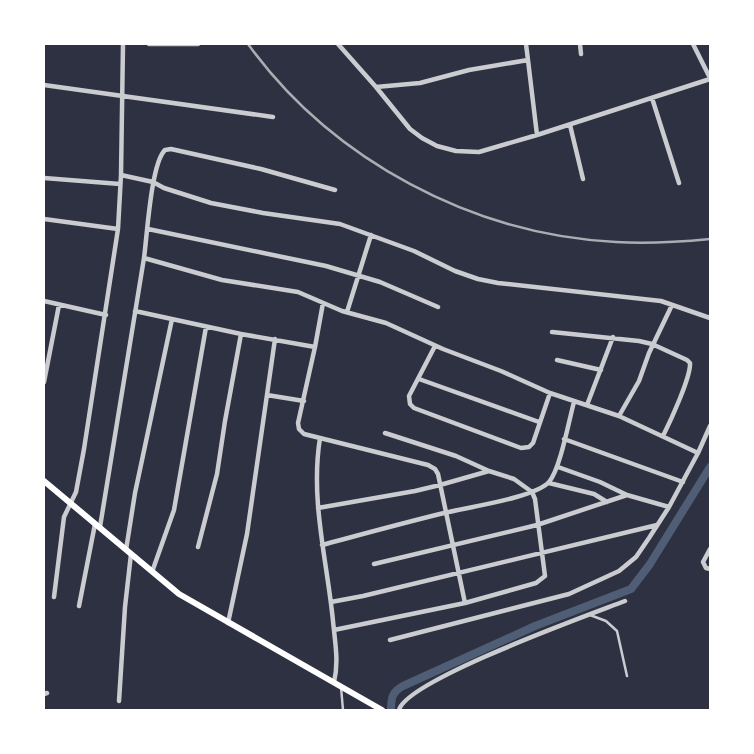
<svg xmlns="http://www.w3.org/2000/svg" width="754" height="754" viewBox="0 0 754 754" font-family="'Fira Sans',sans-serif">
<style>
.lines{fill:none;stroke-linecap:round;stroke-linejoin:round}
.canal{stroke:#4f5d75;stroke-width:8}
.service{stroke:#caccd0;stroke-width:2.5}
.minor{stroke:#caccd0;stroke-width:4.5}
.secondary{stroke:#fff;stroke-width:6}
.rail{stroke:#abadb3;stroke-width:2.5}
</style>
<rect width="100%" height="100%" fill="#2d3142"/>
<g class="lines">
<path class="canal" d="M 391,710 C 391,698 392,692 403,686 L 535,626 L 631,589 L 650,564 L 710,467"/>
<path class="service" d="M 590,615 L 606,621 L 617,631 L 627,676
M 341,687 L 343,710"/>
<path class="minor" d="M 123,44 L 121,175 L 153,182 L 164,188 L 211,203 L 263,213 L 340,224 L 414,251 L 455,271 L 478,279 L 498,283 L 661,301 L 710,318
M 149,44 L 198,44
M 338,44 L 376,87 L 420,83 L 469,70 L 528,60 L 526,44
M 580,44 L 581,54
M 693,44 L 710,78
M 528,60 L 537,135
M 44,85 L 273,117
M 376,87 L 410,129 L 422,138 L 437,146 L 456,151 L 479,152 L 537,135 L 710,79
M 652,98 L 679,183
M 570,125 L 583,179
M 44,178 L 120,184
M 335,190 L 261,169 L 171,149 L 165,150 C 151,163 147,237 144,258 L 222,280 L 298,292 L 342,311 L 386,323 L 443,349 L 501,371 L 550,393 L 619,416 L 698,453 L 669,507 L 649,538 L 636,557 L 619,571 L 569,594 L 390,640
M 44,219 L 118,229
M 148,229 L 326,266 L 380,282 L 438,307
M 44,301 L 106,315
M 323,303 L 315,347 L 298,423 L 299,429 L 304,434 L 428,465 L 435,469 L 438,474 L 465,603
M 135,311 L 241,334 L 315,347
M 347,312 L 371,235
M 552,332 L 639,341 L 652,344 L 687,360 L 690,363 C 691,377 670,422 663,436
M 435,346 L 409,396 L 410,404 L 414,408 L 521,448 L 529,447 L 533,443 L 550,393
M 557,360 L 601,370
M 419,379 L 539,422
M 44,382 L 59,305
M 267,395 L 304,401
M 587,405 L 613,337
M 619,416 L 639,381 L 649,353 L 672,305
M 320,438 C 310,500 327,560 333,621 C 335,642 339,662 334,682
M 564,439 L 683,482
M 698,453 L 710,426
M 558,467 L 600,482 L 627,495 L 669,507
M 549,483 L 594,494 L 607,502
M 318,508 L 415,491 L 440,485 L 489,471
M 100,527 L 144,258
M 322,545 C 363,534 403,523 444,513 C 468,507 534,498 549,482 C 560,470 569,420 574,402
M 198,547 L 217,474 L 225,421 L 241,334
M 710,549 L 703,562 L 706,568 L 710,569
M 126,550 L 135,493 L 172,319
M 374,564 L 537,525 L 627,495
M 152,572 L 174,510 L 206,327
M 54,597 L 64,517 L 76,492 L 84,449 L 118,229 L 121,175
M 331,602 L 363,596 L 657,525
M 79,606 L 95,524
M 228,623 L 247,534 L 275,339
M 334,630 L 465,603 L 536,583 L 545,576 L 535,499 L 532,492 L 514,479 L 489,471 L 456,456 L 385,433
M 44,694 L 47,693
M 119,701 L 125,607 L 131,554
M 399,710 C 407,680 589,615 625,601"/>
<path class="secondary" d="M 44,481 L 179,594 L 382,710"/>
<path class="rail" d="M 248,44 C 332,160 473,235 616,242 C 648,244 679,242 710,239"/>
</g>
<rect width="754" height="754" fill="none" stroke="#ffffff" stroke-width="90"/>
</svg>
